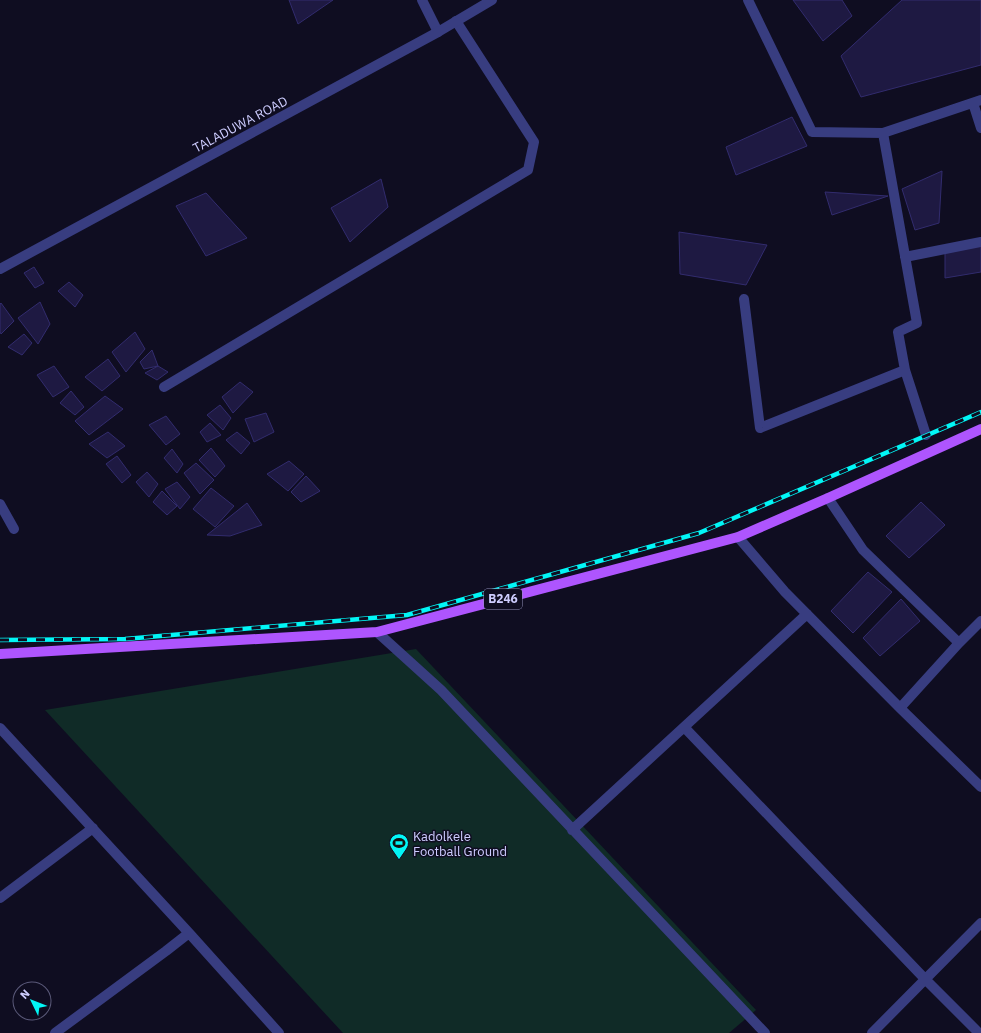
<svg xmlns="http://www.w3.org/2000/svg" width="981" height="1033" viewBox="0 0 981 1033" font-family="'IBM Plex Sans',sans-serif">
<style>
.green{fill:#102b27}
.building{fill:#1e1942;stroke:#322c6e}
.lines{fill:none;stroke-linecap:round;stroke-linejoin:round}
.minor{stroke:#383d80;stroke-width:10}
.tertiary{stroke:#383d80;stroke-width:10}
.primary{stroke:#ae55fe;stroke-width:10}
.rail-casing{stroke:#02f6f6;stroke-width:4.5}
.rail{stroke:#0f0d21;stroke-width:3;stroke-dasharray:9;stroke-linecap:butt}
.labels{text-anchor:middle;stroke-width:3;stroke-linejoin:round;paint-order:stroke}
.shield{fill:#0f0d21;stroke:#9593bc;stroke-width:1}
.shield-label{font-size:12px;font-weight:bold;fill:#cecdff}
.street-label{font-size:13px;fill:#cecdff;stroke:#0f0d21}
.poi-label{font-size:13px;fill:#cecdff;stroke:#0f0d21;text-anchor:start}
</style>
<rect width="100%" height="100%" fill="#0f0d21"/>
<path class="green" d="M 416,649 L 756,1010 L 729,1033 L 343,1033 L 45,710 Z"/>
<path class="building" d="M 289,0 L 333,0 L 298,24 Z
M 793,0 L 842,0 L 852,16 L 823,41 Z
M 902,0 L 981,0 L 981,65 L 861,97 L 841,56 Z
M 792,117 L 807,146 L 736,175 L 726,147 Z
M 942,171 L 939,223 L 915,230 L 902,189 Z
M 381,179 L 388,207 L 350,242 L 331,208 Z
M 825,192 L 888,196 L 832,215 Z
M 206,193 L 247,238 L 206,256 L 176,206 Z
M 679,232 L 767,245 L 746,285 L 680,274 Z
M 981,239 L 981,272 L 945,278 L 945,250 Z
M 34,267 L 44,283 L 35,288 L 24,273 Z
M 69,282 L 83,295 L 75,307 L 58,291 Z
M 40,302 L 50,324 L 38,344 L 18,318 Z
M 1,303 L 14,321 L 1,334 L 0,332 L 0,304 Z
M 135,332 L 145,349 L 126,372 L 112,352 Z
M 24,334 L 32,343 L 22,355 L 8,347 Z
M 152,350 L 158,366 L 144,369 L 140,362 Z
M 108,359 L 120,376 L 102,391 L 85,377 Z
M 54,366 L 69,387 L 53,397 L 37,375 Z
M 158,366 L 168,372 L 157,380 L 145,373 Z
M 240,382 L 253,392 L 233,413 L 222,397 Z
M 71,391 L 84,407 L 75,415 L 60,403 Z
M 105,396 L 123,409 L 89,435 L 75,421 Z
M 220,405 L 231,418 L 223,430 L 207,415 Z
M 266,413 L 274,432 L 254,442 L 245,419 Z
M 166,416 L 180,434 L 166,445 L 149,425 Z
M 210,423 L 221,435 L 207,442 L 200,432 Z
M 108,432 L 125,446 L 107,458 L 89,444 Z
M 237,432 L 250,443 L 241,454 L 226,440 Z
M 211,448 L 225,466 L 215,477 L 199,460 Z
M 172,449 L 183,464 L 177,473 L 164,458 Z
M 117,456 L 131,475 L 122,483 L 106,464 Z
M 289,461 L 304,474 L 288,491 L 267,474 Z
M 196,463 L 214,480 L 200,494 L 184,473 Z
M 147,472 L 158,484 L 149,497 L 136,482 Z
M 306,476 L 320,491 L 301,502 L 291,492 Z
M 177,482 L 190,497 L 180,509 L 165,489 Z
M 211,488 L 234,506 L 215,527 L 193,509 Z
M 162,491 L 177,506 L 167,515 L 153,502 Z
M 921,502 L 945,525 L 909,558 L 886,536 Z
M 247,503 L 262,525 L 230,536 L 207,535 Z
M 868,572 L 892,592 L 853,633 L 831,611 Z
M 901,599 L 920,621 L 880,656 L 863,638 Z"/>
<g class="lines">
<path class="minor" d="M 422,0 L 438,32
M 748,0 L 812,132 L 883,133 L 981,100
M 973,103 L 981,128
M 905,257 L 981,242
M 744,299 L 760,428 L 905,370 L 898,332 L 917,323 L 883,133
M 905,370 L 926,435
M 164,387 L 528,170 L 534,142 L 456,21
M 828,498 L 863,550 L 959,643
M 0,504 L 14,529
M 738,537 L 785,592 L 900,708 L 981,787
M 377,632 L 441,690 L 765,1033
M 900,708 L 959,643 L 981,621
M 684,727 L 925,979 L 979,1033
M 0,728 L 189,933 L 279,1033
M 572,830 L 807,614
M 0,898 L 93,828
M 55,1033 L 166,951 L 189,933
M 872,1033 L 981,923"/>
<path class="tertiary" d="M 0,269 L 438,32 L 492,0"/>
<path class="primary" d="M 0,654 L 377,632 L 738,537 L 828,498 L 981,429"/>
<defs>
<path id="rail" d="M 0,640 L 125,639 L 407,615 L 699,533 L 981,412"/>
</defs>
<use href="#rail" class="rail-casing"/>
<use href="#rail" class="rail"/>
</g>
<defs>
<symbol id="stadium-pin" viewBox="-11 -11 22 30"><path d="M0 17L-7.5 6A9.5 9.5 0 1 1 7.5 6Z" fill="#02f6f6" stroke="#0f0d21"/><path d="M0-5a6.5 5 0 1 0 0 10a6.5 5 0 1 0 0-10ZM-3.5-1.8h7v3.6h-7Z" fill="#111"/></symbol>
</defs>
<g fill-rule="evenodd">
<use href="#stadium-pin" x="388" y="832" width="22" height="30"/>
</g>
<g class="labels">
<rect class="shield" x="484" y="589" width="38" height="20" rx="3"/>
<g class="shield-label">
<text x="503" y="603">B246</text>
</g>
<g class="street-label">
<text transform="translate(240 124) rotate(-28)" y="5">TALADUWA ROAD</text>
</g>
<g class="poi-label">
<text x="413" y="841">Kadolkele<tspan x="413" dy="15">Football Ground</tspan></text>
</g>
</g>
<g transform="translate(32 1001) rotate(313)"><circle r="19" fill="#0f0d21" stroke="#5b5a7a"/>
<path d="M0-3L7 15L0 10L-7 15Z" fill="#02f6f6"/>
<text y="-6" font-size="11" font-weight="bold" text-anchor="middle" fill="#cecdff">N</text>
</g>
</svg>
